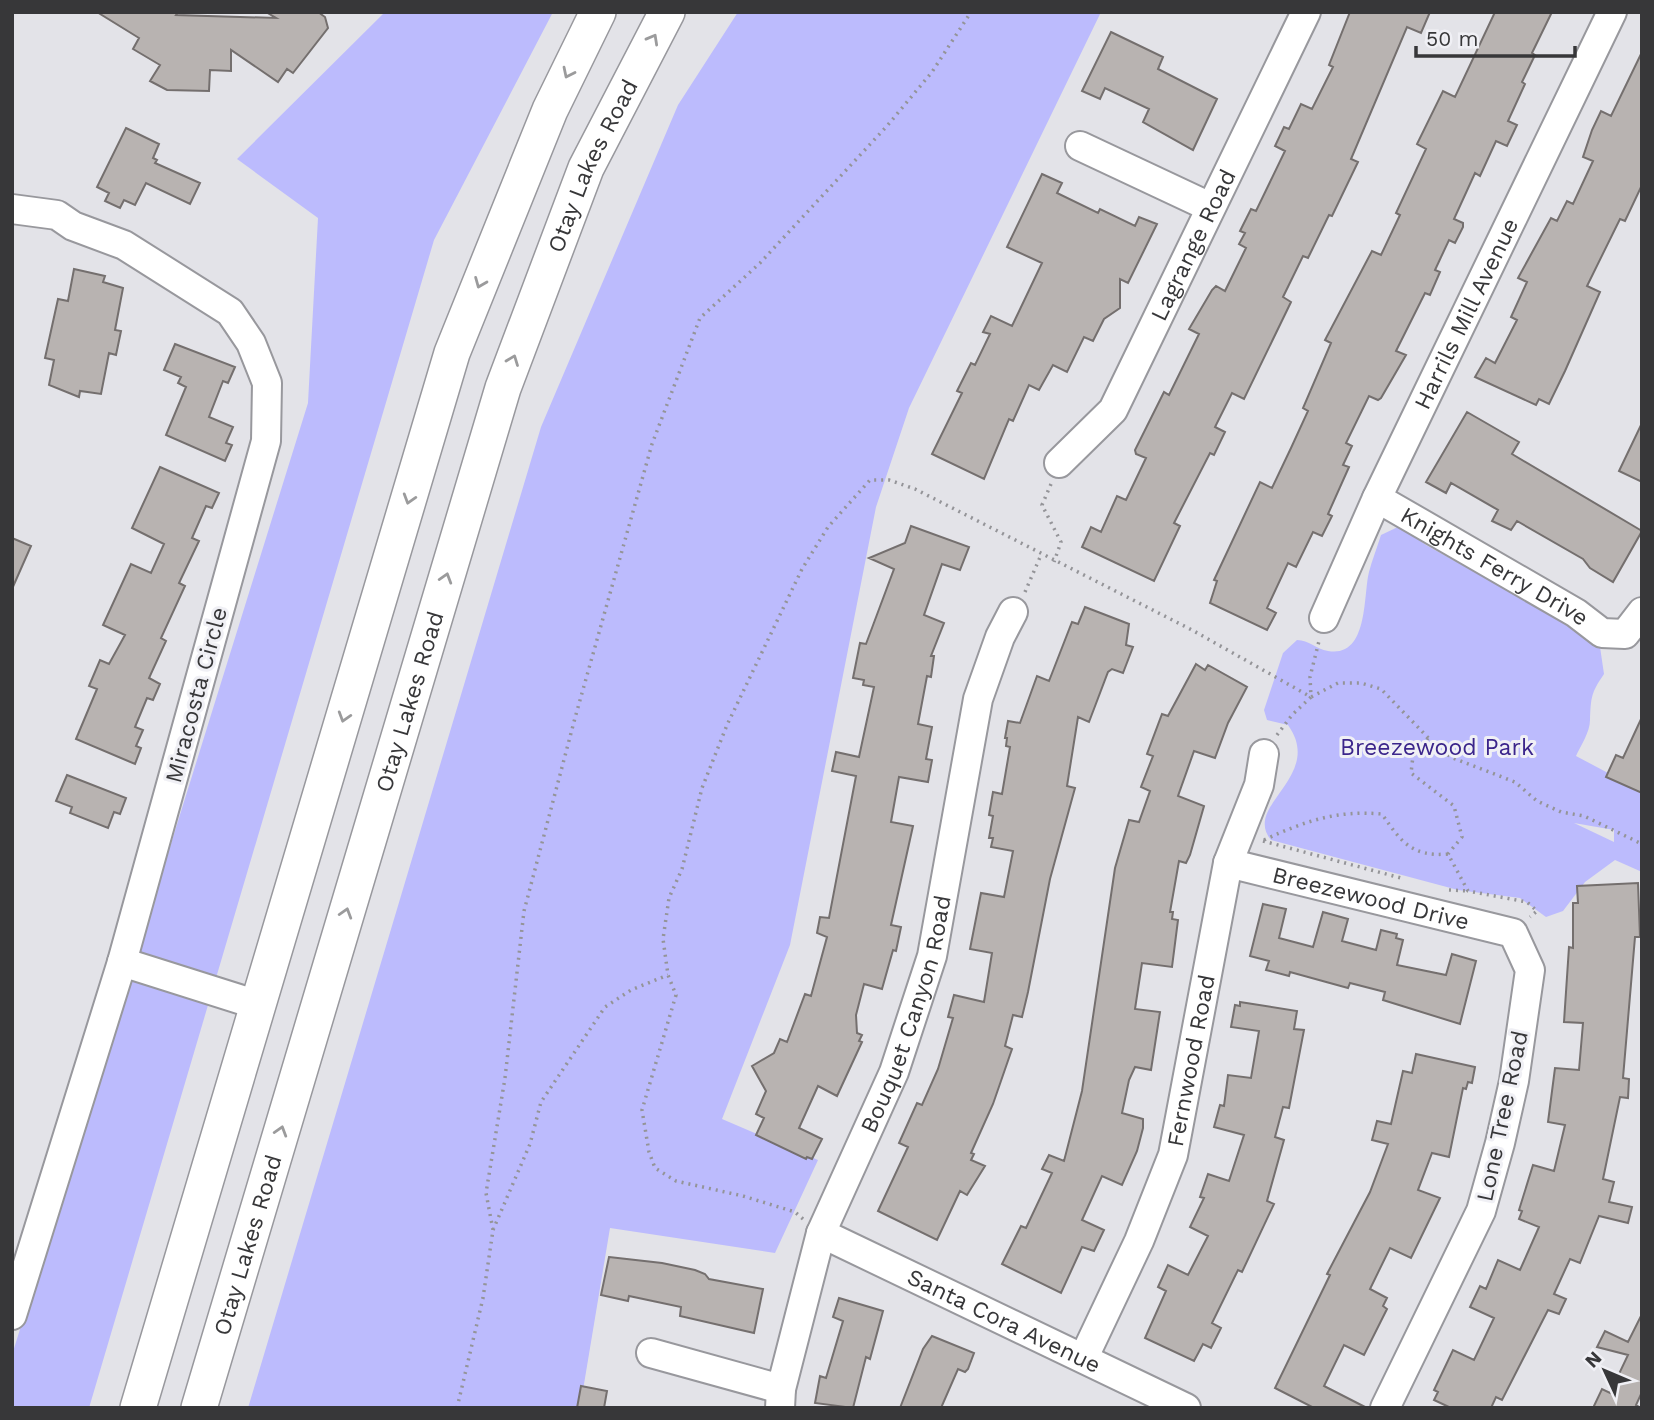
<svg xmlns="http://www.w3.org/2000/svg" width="1654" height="1420" viewBox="0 0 1654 1420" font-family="'Work Sans',sans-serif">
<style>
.green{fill:#bcbbfd;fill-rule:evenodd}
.building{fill:#b8b3b1;stroke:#746f6e;stroke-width:2}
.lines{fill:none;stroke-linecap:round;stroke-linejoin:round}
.minor-casing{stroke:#98989d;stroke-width:32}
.major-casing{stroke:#98989d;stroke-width:38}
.path{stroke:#949498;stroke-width:3.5;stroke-dasharray:2 5;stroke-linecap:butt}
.minor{stroke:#fff;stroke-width:28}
.major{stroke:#fff;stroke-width:35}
.oneway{stroke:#9b9b9c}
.labels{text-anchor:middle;stroke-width:6;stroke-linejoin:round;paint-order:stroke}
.street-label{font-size:23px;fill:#373739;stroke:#f0f0f5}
.park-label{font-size:23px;fill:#3b258b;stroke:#f0f0f5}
</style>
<rect width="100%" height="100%" fill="#e3e3e8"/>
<path class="green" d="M 385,12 L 553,12 L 434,240 L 89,1408 L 12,1408 L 12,1355 L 308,403 L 318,218 L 237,159 Z
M 738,12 L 1101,12 L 909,408 L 876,507 L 790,945 L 722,1119 L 818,1160 L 775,1253 L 610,1228 L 580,1408 L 248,1408 L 541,427 L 678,105 Z
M 1400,526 L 1426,545 L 1590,636 L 1600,647 L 1604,674 C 1591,693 1591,697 1590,720 C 1590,732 1581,745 1576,756 L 1642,791 L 1642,872 L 1615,860 L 1585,882 L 1563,911 L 1546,917 L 1520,898 L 1458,890 L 1271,840 C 1242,805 1325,777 1288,725 L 1267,720 L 1264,710 L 1283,653 L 1297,640 C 1309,640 1316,649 1328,651 C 1369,658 1363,595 1369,572 C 1372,560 1377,548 1381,535 ZM 1574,823 L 1614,830 L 1614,842 Z"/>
<path class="building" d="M 97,12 L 178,12 L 176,15 L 276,18 L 266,12 L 318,12 L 325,17 L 328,28 L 293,73 L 287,69 L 278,82 L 231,50 L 231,71 L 210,70 L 209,91 L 167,90 L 150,81 L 160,65 L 133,49 L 139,38 Z
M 1350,12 L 1430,12 L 1421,33 L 1407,27 L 1351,159 L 1358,162 L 1332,216 L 1329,215 L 1308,258 L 1303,256 L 1283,297 L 1291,302 L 1244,399 L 1232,393 L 1215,427 L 1225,432 L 1214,455 L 1210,453 L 1174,523 L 1180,526 L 1154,581 L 1082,547 L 1091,527 L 1101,532 L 1117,496 L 1126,500 L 1146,458 L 1136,454 L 1135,450 L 1164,392 L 1169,395 L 1199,334 L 1189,329 L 1212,290 L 1216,286 L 1225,291 L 1246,248 L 1239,244 L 1245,233 L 1240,231 L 1251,209 L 1256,211 L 1285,151 L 1275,146 L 1284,127 L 1289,129 L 1301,104 L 1312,109 L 1333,67 L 1329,65 Z
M 1495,12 L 1552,12 L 1532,53 L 1535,55 L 1522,82 L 1525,84 L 1508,121 L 1517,125 L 1507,146 L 1496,141 L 1480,176 L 1475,173 L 1454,219 L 1463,223 L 1463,227 L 1455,243 L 1449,240 L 1435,270 L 1440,272 L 1430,295 L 1425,293 L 1396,351 L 1406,355 L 1381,398 L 1378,400 L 1369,396 L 1346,443 L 1352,446 L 1343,465 L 1349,467 L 1328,514 L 1332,516 L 1322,536 L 1313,532 L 1296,567 L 1288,563 L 1267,608 L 1276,613 L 1267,630 L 1210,603 L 1217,581 L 1214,580 L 1260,482 L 1272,488 L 1291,448 L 1308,411 L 1303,408 L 1331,343 L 1325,340 L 1372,251 L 1381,255 L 1400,215 L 1396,213 L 1426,149 L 1417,144 L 1443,91 L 1455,97 Z
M 1111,32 L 1163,57 L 1158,69 L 1217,99 L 1193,150 L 1143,122 L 1149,109 L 1105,88 L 1100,99 L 1082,91 Z
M 1642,52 L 1642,185 L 1625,221 L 1620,219 L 1587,286 L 1600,292 L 1565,371 L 1549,404 L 1539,399 L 1536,405 L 1475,377 L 1486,358 L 1495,363 L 1517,320 L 1511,317 L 1527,282 L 1518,278 L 1551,218 L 1557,221 L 1567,201 L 1573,204 L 1593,161 L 1583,157 L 1592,130 L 1601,111 L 1611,116 Z
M 126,128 L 159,144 L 153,158 L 157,160 L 155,163 L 200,183 L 190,204 L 146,183 L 135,205 L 124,200 L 120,208 L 105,201 L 109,193 L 97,187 Z
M 1042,174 L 1062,183 L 1057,193 L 1098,213 L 1100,209 L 1135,226 L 1139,217 L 1157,224 L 1128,283 L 1120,279 L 1120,308 L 1104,319 L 1093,341 L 1084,337 L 1067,372 L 1053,365 L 1039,390 L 1029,385 L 1013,421 L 1009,419 L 984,479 L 932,454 L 962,393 L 957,391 L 971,363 L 975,365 L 990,334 L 983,332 L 991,316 L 1012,326 L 1042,263 L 1007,247 Z
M 74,269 L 105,276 L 103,282 L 123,288 L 115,330 L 121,331 L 116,355 L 109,353 L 101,394 L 80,391 L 79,397 L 49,385 L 54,360 L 45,358 L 58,299 L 68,301 Z
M 175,344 L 235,367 L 228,383 L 223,381 L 209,417 L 233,427 L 226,443 L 232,445 L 225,461 L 166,435 L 186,387 L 178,383 L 181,377 L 164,370 Z
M 1467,412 L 1519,442 L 1512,454 L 1642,531 L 1613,582 L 1590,568 L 1583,559 L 1517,521 L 1511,530 L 1492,521 L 1498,510 L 1451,483 L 1446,493 L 1426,482 Z
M 1642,423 L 1642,482 L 1619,471 Z
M 160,467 L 219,493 L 212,508 L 206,506 L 192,538 L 199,541 L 179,583 L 185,586 L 161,638 L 166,641 L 149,678 L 160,684 L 153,700 L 147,698 L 135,727 L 143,730 L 136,746 L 141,748 L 135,764 L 76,739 L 97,689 L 89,686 L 100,660 L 109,664 L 125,635 L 103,625 L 131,564 L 151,573 L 164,544 L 132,528 Z
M 911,526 L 969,547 L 960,570 L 942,564 L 924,615 L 944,623 L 931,656 L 934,656 L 931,677 L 927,676 L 918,724 L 932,727 L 926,759 L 932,760 L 928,782 L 899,777 L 891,822 L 913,826 L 891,925 L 901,927 L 896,951 L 893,950 L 882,989 L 864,984 L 856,1015 L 857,1033 L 862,1035 L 859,1041 L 862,1042 L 837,1096 L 818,1086 L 799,1128 L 822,1139 L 812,1159 L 807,1157 L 806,1159 L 756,1135 L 764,1118 L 756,1114 L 766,1091 L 752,1066 L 774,1053 L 780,1039 L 787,1042 L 805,994 L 811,996 L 827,937 L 817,933 L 820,917 L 829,918 L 856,776 L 832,771 L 836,752 L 859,757 L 874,687 L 863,685 L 864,680 L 853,678 L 860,643 L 866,644 L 894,569 L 869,558 L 905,543 Z
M 12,538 L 31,546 L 12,589 Z
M 1085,607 L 1129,624 L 1126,645 L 1133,647 L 1123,673 L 1112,669 L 1108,672 L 1089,722 L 1078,717 L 1067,786 L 1075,788 L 1050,879 L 1028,992 L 1022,1017 L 1013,1015 L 1005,1046 L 1012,1049 L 993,1104 L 971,1153 L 974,1154 L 971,1160 L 985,1166 L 967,1195 L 960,1191 L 937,1240 L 878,1211 L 908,1147 L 899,1143 L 917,1103 L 922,1105 L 938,1069 L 953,1018 L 948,1017 L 954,995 L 984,1002 L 992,953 L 970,949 L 981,893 L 1004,897 L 1013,851 L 991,847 L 993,838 L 989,838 L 993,816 L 989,815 L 993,792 L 1002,794 L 1010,747 L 1006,746 L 1007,738 L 1005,738 L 1008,721 L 1020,723 L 1037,676 L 1049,681 L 1072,622 L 1078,624 Z
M 1196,664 L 1205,670 L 1208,665 L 1247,687 L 1228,723 L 1215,758 L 1194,751 L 1178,796 L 1204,806 L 1190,855 L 1186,863 L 1179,861 L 1170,912 L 1173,912 L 1172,919 L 1178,920 L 1172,967 L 1142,963 L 1135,1009 L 1160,1012 L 1151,1070 L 1135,1067 L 1129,1080 L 1122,1113 L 1143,1119 L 1143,1128 L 1137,1151 L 1122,1185 L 1102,1176 L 1082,1220 L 1104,1230 L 1094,1251 L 1082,1247 L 1061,1293 L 1002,1264 L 1021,1226 L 1026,1228 L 1052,1173 L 1042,1169 L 1049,1155 L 1064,1161 L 1082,1091 L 1115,868 L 1129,820 L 1139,822 L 1150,791 L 1141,787 L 1153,756 L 1147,754 L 1162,714 L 1168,716 Z
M 1642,717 L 1642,793 L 1606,777 L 1616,755 L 1623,758 Z
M 67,775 L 126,798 L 120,814 L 114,812 L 108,828 L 70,813 L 72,807 L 56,801 Z
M 1638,883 L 1640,937 L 1635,937 L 1623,1078 L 1629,1079 L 1628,1098 L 1620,1097 L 1603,1179 L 1614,1182 L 1609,1202 L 1632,1207 L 1628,1223 L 1599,1216 L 1580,1263 L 1570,1259 L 1554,1294 L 1566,1299 L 1559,1314 L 1548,1310 L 1502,1400 L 1496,1397 L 1491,1408 L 1451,1408 L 1434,1400 L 1438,1392 L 1434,1390 L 1453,1350 L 1474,1360 L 1494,1318 L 1470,1307 L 1480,1286 L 1486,1289 L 1498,1260 L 1520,1270 L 1539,1227 L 1519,1219 L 1522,1211 L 1519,1210 L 1533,1165 L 1554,1171 L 1565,1125 L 1548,1122 L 1555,1068 L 1579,1070 L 1583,1023 L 1564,1022 L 1569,947 L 1573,948 L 1573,903 L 1578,903 L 1577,886 Z
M 1263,904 L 1286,909 L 1279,938 L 1313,947 L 1323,912 L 1348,919 L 1342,941 L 1376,950 L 1381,930 L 1397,934 L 1396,938 L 1403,940 L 1397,965 L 1446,975 L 1452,954 L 1476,961 L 1460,1024 L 1383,1000 L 1385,992 L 1350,983 L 1348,988 L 1290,972 L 1289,976 L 1266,970 L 1269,961 L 1250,956 Z
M 1240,1002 L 1297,1011 L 1294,1029 L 1304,1030 L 1289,1108 L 1283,1107 L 1275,1137 L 1284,1140 L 1267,1201 L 1274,1204 L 1242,1272 L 1238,1270 L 1212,1323 L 1221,1328 L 1211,1348 L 1203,1344 L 1194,1361 L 1145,1338 L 1166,1291 L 1158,1287 L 1168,1265 L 1188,1275 L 1208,1236 L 1190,1227 L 1204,1198 L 1200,1197 L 1208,1174 L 1229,1181 L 1244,1135 L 1214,1127 L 1220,1105 L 1224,1106 L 1228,1075 L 1251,1078 L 1259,1031 L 1231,1027 L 1235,1005 L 1240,1006 Z
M 1416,1054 L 1475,1067 L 1472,1083 L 1468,1082 L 1466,1089 L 1463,1088 L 1449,1157 L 1432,1153 L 1418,1190 L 1440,1198 L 1411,1258 L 1390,1248 L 1370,1289 L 1387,1298 L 1383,1306 L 1387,1309 L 1364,1355 L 1344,1345 L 1324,1386 L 1367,1408 L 1314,1408 L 1275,1388 L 1330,1275 L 1327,1274 L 1370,1192 L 1388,1144 L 1372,1140 L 1377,1121 L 1391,1124 L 1403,1071 L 1412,1073 Z
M 609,1257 L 662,1263 L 695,1270 L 705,1274 L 709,1279 L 763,1289 L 754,1333 L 680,1316 L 681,1307 L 629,1296 L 628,1301 L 601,1295 Z
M 839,1298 L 883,1311 L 870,1359 L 866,1357 L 853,1408 L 815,1403 L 820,1376 L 826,1378 L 843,1321 L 833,1317 Z
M 1642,1314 L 1642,1392 L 1636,1405 L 1641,1408 L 1593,1408 L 1602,1389 L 1610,1393 L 1628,1355 L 1597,1347 L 1605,1331 L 1628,1342 Z
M 932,1336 L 974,1353 L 968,1369 L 965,1372 L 958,1369 L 941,1408 L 900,1408 L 923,1349 Z
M 581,1386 L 607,1391 L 604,1408 L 577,1408 Z"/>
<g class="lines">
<defs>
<g id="minor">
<path d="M 1080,146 L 1210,207"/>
<path d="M 12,209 L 57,215 L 73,226 L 124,245 L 230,312 L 251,343 L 267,383 L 266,441 L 122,962 L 12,1315"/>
<path id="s1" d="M 1059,463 L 1113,410 L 1306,12"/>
<path id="s2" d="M 1377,498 L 1576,613 L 1602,633 L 1625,634 L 1642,612"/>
<path id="s3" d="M 1324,618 L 1377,498 L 1612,12"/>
<path id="s4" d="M 1228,863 L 1513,933 L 1530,970 L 1514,1081 L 1500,1143 L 1481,1211 L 1385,1408"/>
<path d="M 122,962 L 258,1005"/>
<path id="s5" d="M 821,1233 L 1186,1408"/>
<path d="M 651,1353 L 781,1389"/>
<path id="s6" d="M 1084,1357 L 1139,1241 L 1173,1155 L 1228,863 L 1259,785 L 1264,754"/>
<path id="s7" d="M 780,1408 L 781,1389 L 821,1233 L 894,1072 L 932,956 L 978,699 L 1000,637 L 1013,612"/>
</g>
<g id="major">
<path d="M 138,1408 L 452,353 L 550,110 L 598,12"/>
<path id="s8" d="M 199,1408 L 503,388 L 586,168 L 667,12"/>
</g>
</defs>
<use href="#minor" class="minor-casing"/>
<use href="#major" class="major-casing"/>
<path class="path" d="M 1051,484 L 1042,505 L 1061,542 L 1054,562
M 1025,592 L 1041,555
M 1277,735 L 1292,715 L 1311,697 L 1310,677 L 1319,641
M 1428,738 L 1413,756 L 1411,773 L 1454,806 L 1462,837 L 1448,854 L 1468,891 L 1527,902 L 1537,911 L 1530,917
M 1264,840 C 1305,821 1337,810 1382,814 C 1401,842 1412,857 1448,854
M 1263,841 L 1401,878
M 1449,890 L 1468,891
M 803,1219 L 795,1212 L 743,1196 L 676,1181 L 655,1168 L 649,1152 L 642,1110 L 676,995 L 668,975 L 663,939 L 669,898 L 682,869 L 702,788 L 727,725 L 802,569 L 828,527 L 870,480 L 889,480 L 915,489 L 1192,630 L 1311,697 L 1338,683 L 1361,683 L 1381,689 L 1440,750 L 1453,758 L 1515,782 L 1537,801 L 1561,812 L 1584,816 L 1642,844
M 493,1230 L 530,1144 L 541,1102 L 605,1007 L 631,990 L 668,975
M 457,1408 L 483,1298 L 493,1230 L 486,1193 L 505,1078 L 524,911 L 575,718 L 652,444 L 700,318 L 760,263 L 887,126 L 932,72 L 971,12"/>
<use href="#minor" class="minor"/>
<use href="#major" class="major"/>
</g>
<defs><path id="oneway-chevron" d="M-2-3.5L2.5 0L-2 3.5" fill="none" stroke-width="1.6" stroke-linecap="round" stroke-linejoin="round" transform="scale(1.75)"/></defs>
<g class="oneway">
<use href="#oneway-chevron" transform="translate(653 39) rotate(-61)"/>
<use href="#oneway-chevron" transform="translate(568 73) rotate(116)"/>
<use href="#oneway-chevron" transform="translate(480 283) rotate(112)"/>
<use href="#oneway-chevron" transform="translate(513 360) rotate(-69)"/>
<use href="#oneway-chevron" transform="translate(409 499) rotate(107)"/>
<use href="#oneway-chevron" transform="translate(446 578) rotate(-73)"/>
<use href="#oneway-chevron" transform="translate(344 717) rotate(107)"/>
<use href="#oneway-chevron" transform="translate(346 913) rotate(-73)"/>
<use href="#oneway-chevron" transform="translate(281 1131) rotate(-73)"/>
</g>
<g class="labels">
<g class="street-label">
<text dy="8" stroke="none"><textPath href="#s8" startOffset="1304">Otay Lakes Road</textPath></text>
<text dy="8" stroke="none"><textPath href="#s1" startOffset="259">Lagrange Road</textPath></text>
<text dy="8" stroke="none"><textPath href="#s3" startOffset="336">Harrils Mill Avenue</textPath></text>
<text dy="8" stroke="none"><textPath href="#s2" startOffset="136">Knights Ferry Drive</textPath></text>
<text transform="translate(196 695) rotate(-75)" y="8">Miracosta Circle</text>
<text dy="8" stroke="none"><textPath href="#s8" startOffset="737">Otay Lakes Road</textPath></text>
<text dy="8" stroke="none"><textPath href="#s4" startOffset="147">Breezewood Drive</textPath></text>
<text dy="8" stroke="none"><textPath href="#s7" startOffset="416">Bouquet Canyon Road</textPath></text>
<text dy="8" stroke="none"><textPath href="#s6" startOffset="317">Fernwood Road</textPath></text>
<text transform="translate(1502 1116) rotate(-78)" y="8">Lone Tree Road</text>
<text dy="8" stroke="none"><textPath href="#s8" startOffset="170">Otay Lakes Road</textPath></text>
<text dy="8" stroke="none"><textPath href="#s5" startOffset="203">Santa Cora Avenue</textPath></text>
</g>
<g class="park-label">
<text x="1437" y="755">Breezewood Park</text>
</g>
</g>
<rect width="1654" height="1420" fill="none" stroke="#373739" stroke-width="28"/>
<g transform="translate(1605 1371) rotate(314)" stroke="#f0f0f5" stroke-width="5" paint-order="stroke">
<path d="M0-5L12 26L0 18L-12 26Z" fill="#373739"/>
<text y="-10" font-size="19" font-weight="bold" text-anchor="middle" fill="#373739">N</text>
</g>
<path d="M1416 46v10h159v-10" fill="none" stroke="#373739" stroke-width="3.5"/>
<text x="1426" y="46" font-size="21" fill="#373739" stroke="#f0f0f5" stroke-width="5" paint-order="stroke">50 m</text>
</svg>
